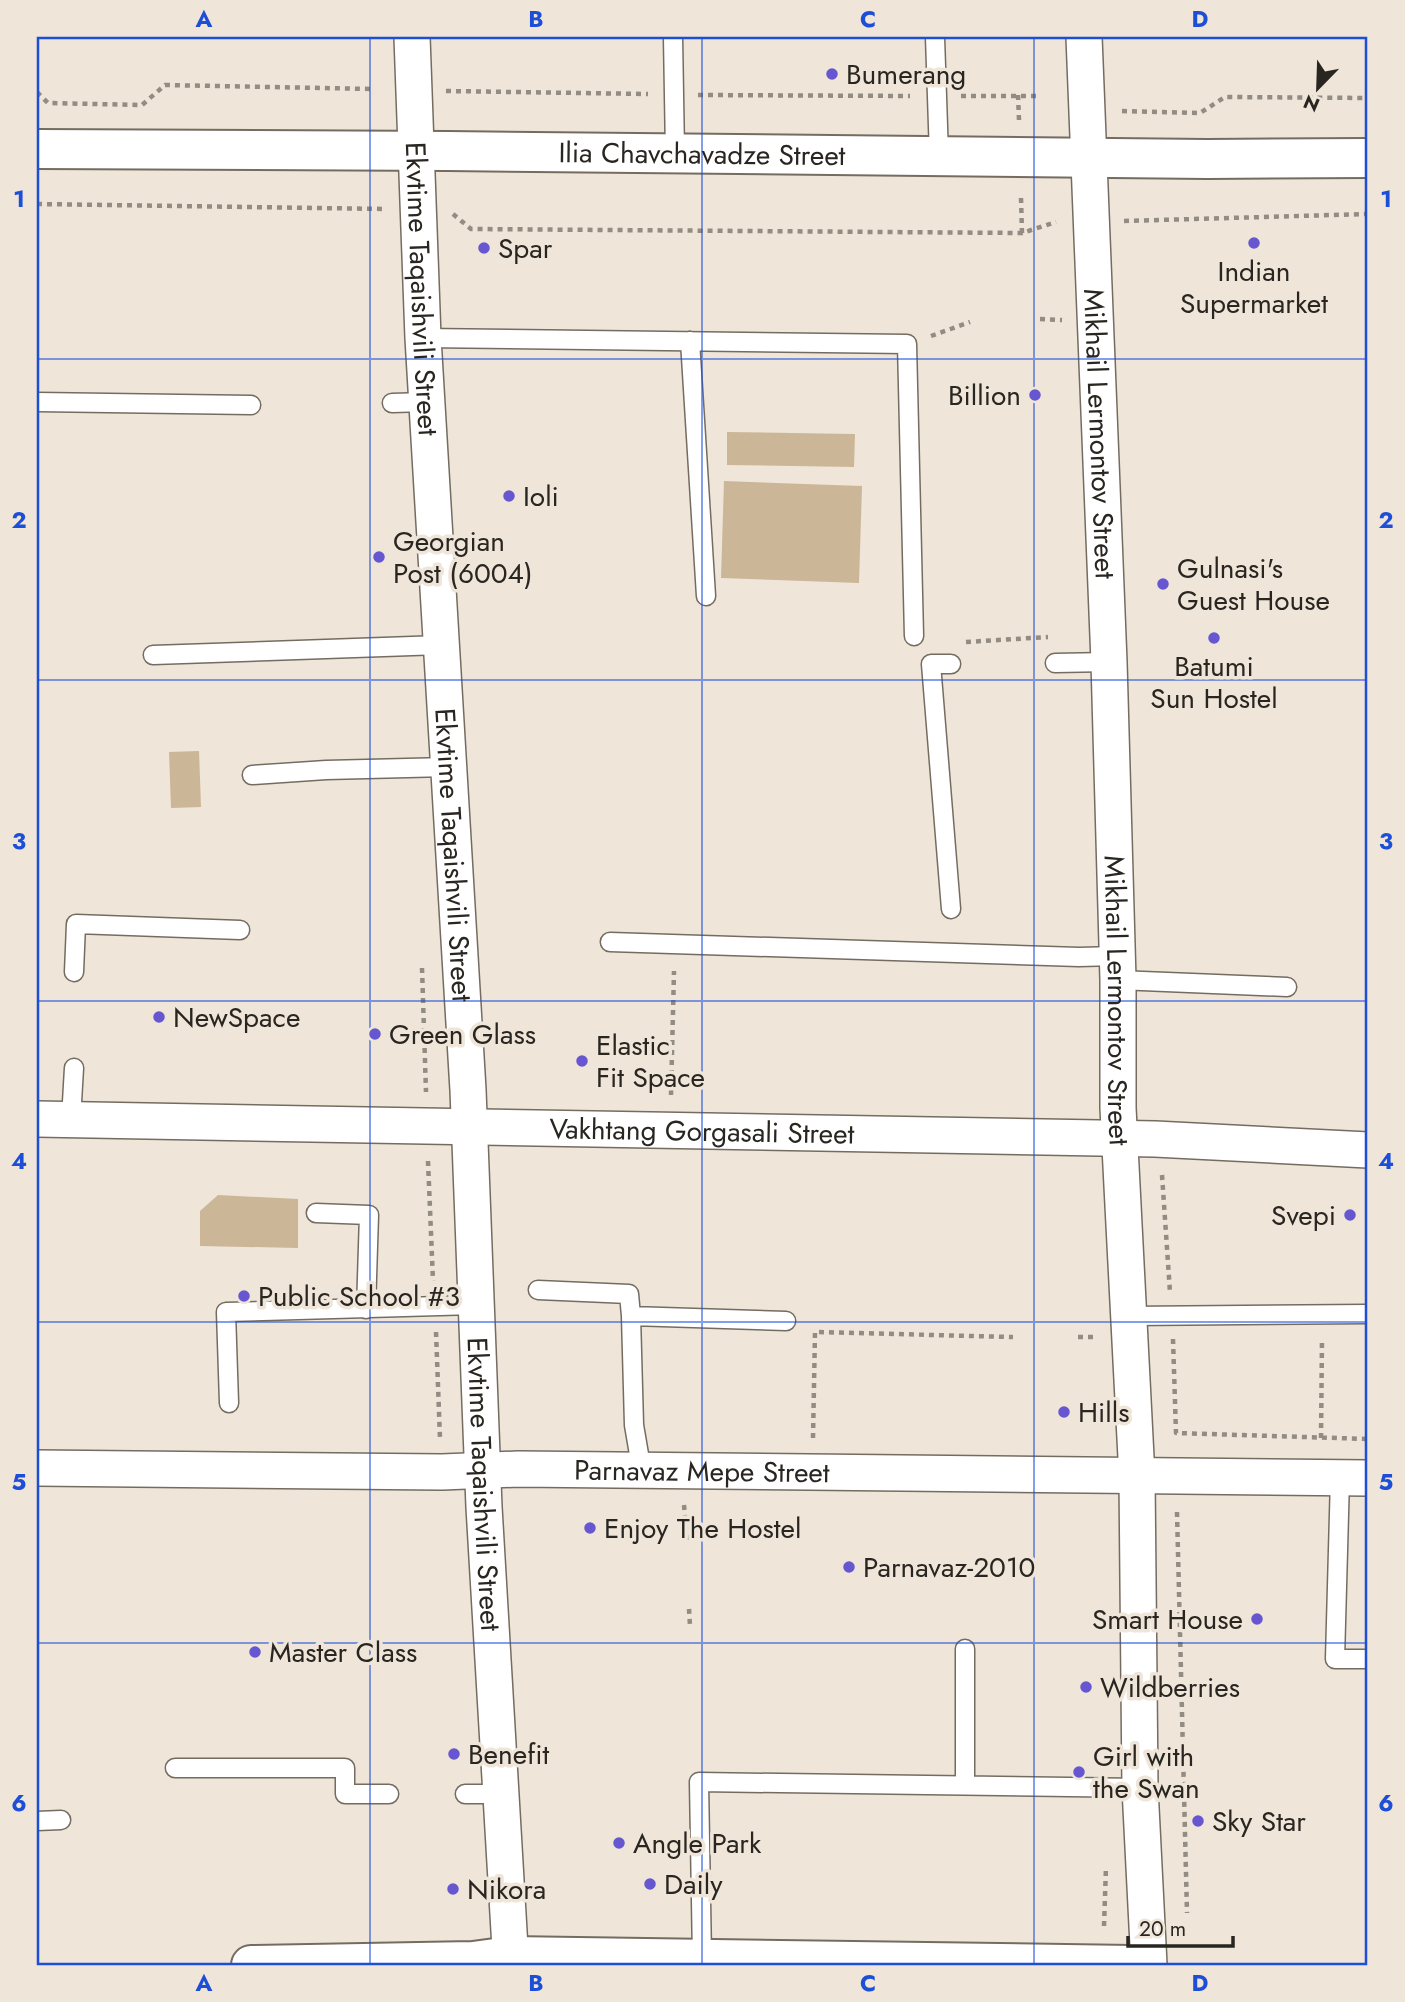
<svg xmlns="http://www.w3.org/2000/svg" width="1405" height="2002" viewBox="0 0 1405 2002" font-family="Jost,sans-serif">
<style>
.green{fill:#ccb698}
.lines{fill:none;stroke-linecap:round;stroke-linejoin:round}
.lane-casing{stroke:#746c61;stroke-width:21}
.street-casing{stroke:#746c61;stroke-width:38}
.secondary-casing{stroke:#746c61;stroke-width:42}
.path{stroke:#938c83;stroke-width:4.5;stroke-dasharray:5 5;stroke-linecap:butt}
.lane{stroke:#fff;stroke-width:18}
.street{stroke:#fff;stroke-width:35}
.secondary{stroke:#fff;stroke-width:38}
.grid{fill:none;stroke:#1d4ed8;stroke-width:2;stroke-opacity:0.55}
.poi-dot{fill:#6657d0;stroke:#efe5d9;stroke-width:2.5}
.labels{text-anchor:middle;stroke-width:7;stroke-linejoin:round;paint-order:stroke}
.poi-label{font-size:28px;fill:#292621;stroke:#efe5d9;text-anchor:start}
.street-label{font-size:28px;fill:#292621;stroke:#efe5d9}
.neatline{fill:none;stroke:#1d4ed8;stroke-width:2.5}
.grid-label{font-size:23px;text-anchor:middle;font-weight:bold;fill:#1d4ed8}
</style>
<rect width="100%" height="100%" fill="#efe5d9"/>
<path class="green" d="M 727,432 L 855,434 L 854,467 L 727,465 Z
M 724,481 L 862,486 L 859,583 L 721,578 Z
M 199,751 L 201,807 L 171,808 L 169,752 Z
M 218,1195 L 298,1199 L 298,1248 L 200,1246 L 200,1211 Z"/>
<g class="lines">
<defs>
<path id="lane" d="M 673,37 L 675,153
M 935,37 L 939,156
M 423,338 L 907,344 L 914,636
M 690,341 L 706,596
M 37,402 L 251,405
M 392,403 L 427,402
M 153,655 L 441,645
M 1055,663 L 1109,662
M 951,664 L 931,664 L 951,909
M 252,775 L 326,770 L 448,767
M 610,942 L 1079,957 L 1117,956
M 74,972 L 76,924 L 240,930
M 1118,980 L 1287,987
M 71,1119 L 74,1068
M 316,1213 L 369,1215 L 366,1309
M 538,1290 L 629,1294 L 631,1316
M 1130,1316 L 1368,1314
M 229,1403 L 226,1312 L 475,1305
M 642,1472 L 634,1425 L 631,1316 L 786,1321
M 1340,1478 L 1335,1659 L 1368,1659
M 175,1768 L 345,1768 L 345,1794 L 389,1794
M 965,1785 L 965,1649
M 465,1794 L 501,1794
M 37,1821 L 61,1820
M 702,1959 L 699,1782 L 1140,1788"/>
<g id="street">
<path id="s1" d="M 412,37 L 423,338 L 468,1090 L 484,1507 L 511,1965"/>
<path id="s2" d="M 1084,37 L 1109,662 L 1118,980 L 1118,1108 L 1137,1477 L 1140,1788 L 1149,1965"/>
<path id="s3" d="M 37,1119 L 1155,1139 L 1368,1150"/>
<path id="s4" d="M 37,1468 L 442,1472 L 518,1469 L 1368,1478"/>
</g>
<g id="secondary">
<path id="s5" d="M 37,149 L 448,151 L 1207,159 L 1368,158"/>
<path d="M 251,1965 L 473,1961 L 510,1956 L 1132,1965"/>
</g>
</defs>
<use href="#lane" class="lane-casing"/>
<use href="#street" class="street-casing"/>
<use href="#secondary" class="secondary-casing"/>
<path class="path" d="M 446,91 L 648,94
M 37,92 L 48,103 L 142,105 L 165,85 L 374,89
M 698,95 L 910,96
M 1018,95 L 1019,120
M 961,96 L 1037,96
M 1122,111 L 1200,113 L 1225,97 L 1368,98
M 1021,198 L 1022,233
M 37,204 L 386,209
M 453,214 L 471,229 L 1022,233 L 1056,222
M 1124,221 L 1368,214
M 1040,319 L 1062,320
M 931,336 L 970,322
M 966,642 L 1048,637
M 422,968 L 426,1092
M 671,1095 L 674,971
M 428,1161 L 433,1281
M 1162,1175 L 1170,1292
M 436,1332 L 440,1439
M 1078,1337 L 1095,1337
M 1173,1339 L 1176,1433 L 1368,1439
M 813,1438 L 815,1332 L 1013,1337
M 1321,1438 L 1322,1339
M 684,1505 L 687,1540
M 1177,1512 L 1187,1913
M 689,1609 L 690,1626
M 1104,1926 L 1106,1867"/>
<use href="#lane" class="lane"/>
<use href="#street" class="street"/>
<use href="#secondary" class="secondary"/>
</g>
<path class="grid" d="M 370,37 L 370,1965M 702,37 L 702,1965M 1034,37 L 1034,1965M 37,359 L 1368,359M 37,680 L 1368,680M 37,1001 L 1368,1001M 37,1322 L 1368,1322M 37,1643 L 1368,1643"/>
<g class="poi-dot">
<circle cx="832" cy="74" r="7"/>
<circle cx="1254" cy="243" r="7"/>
<circle cx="484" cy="248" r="7"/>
<circle cx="1035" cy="395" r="7"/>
<circle cx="509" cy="496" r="7"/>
<circle cx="379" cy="557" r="7"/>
<circle cx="1163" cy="584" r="7"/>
<circle cx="1214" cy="638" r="7"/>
<circle cx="159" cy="1017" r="7"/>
<circle cx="375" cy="1034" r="7"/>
<circle cx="582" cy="1061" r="7"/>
<circle cx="1350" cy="1215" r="7"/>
<circle cx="244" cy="1296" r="7"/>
<circle cx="1064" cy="1412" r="7"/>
<circle cx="590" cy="1528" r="7"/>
<circle cx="849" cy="1567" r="7"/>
<circle cx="1257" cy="1619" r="7"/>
<circle cx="255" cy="1652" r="7"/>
<circle cx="1086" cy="1687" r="7"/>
<circle cx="454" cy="1754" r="7"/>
<circle cx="1079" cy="1772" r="7"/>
<circle cx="1198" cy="1821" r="7"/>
<circle cx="619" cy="1843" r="7"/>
<circle cx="650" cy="1884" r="7"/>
<circle cx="453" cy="1889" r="7"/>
</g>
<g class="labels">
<g class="poi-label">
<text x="846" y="84">Bumerang</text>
<text x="498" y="258">Spar</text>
<text x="1254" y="281" text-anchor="middle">Indian<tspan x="1254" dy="32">Supermarket</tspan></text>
<text x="1021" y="405" text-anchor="end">Billion</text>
<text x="523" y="506">Ioli</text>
<text x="393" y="551">Georgian<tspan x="393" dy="32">Post (6004)</tspan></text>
<text x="1177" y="578">Gulnasi's<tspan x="1177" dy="32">Guest House</tspan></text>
<text x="1214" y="676" text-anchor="middle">Batumi<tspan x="1214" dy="32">Sun Hostel</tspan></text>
<text x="173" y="1027">NewSpace</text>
<text x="389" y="1044">Green Glass</text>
<text x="596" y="1055">Elastic<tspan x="596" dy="32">Fit Space</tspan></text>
<text x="1336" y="1225" text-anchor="end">Svepi</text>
<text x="258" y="1306">Public School #3</text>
<text x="1078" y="1422">Hills</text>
<text x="604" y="1538">Enjoy The Hostel</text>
<text x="863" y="1577">Parnavaz-2010</text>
<text x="1243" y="1629" text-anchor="end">Smart House</text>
<text x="269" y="1662">Master Class</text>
<text x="1100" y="1697">Wildberries</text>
<text x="468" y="1764">Benefit</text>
<text x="1093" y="1766">Girl with<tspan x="1093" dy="32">the Swan</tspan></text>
<text x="1212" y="1831">Sky Star</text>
<text x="633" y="1853">Angle Park</text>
<text x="664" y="1894">Daily</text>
<text x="467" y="1899">Nikora</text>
</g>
<g class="street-label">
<text dy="10" stroke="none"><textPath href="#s5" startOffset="665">Ilia Chavchavadze Street</textPath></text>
<text dy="10" stroke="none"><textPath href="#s1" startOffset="252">Ekvtime Taqaishvili Street</textPath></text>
<text dy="10" stroke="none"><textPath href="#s2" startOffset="397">Mikhail Lermontov Street</textPath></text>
<text dy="10" stroke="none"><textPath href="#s1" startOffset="819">Ekvtime Taqaishvili Street</textPath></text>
<text dy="10" stroke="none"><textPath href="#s2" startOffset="964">Mikhail Lermontov Street</textPath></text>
<text dy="10" stroke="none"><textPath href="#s3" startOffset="665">Vakhtang Gorgasali Street</textPath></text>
<text dy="10" stroke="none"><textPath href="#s4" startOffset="665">Parnavaz Mepe Street</textPath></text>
<text dy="10" stroke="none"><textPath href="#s1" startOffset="1449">Ekvtime Taqaishvili Street</textPath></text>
</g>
</g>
<rect width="1405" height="2002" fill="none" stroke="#efe5d9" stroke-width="77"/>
<g transform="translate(1318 88) rotate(203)" stroke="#efe5d9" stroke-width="5" paint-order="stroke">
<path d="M0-5L12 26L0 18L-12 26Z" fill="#292621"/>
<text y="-10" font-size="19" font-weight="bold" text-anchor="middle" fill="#292621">N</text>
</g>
<path d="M1128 1936v10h105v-10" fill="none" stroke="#292621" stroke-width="3.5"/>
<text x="1139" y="1936" font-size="21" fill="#292621" stroke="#efe5d9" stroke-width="5" paint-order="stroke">20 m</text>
<rect x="38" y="38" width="1328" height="1926" class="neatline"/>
<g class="grid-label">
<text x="204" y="27">A</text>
<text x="536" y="27">B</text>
<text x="868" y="27">C</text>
<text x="1200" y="27">D</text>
<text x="19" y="207">1</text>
<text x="1386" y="207">1</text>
<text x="19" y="528">2</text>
<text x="1386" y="528">2</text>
<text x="19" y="849">3</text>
<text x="1386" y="849">3</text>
<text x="19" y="1169">4</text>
<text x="1386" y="1169">4</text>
<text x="19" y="1490">5</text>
<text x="1386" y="1490">5</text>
<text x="19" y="1811">6</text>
<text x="1386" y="1811">6</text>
<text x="204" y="1991">A</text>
<text x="536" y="1991">B</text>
<text x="868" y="1991">C</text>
<text x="1200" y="1991">D</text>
</g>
</svg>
